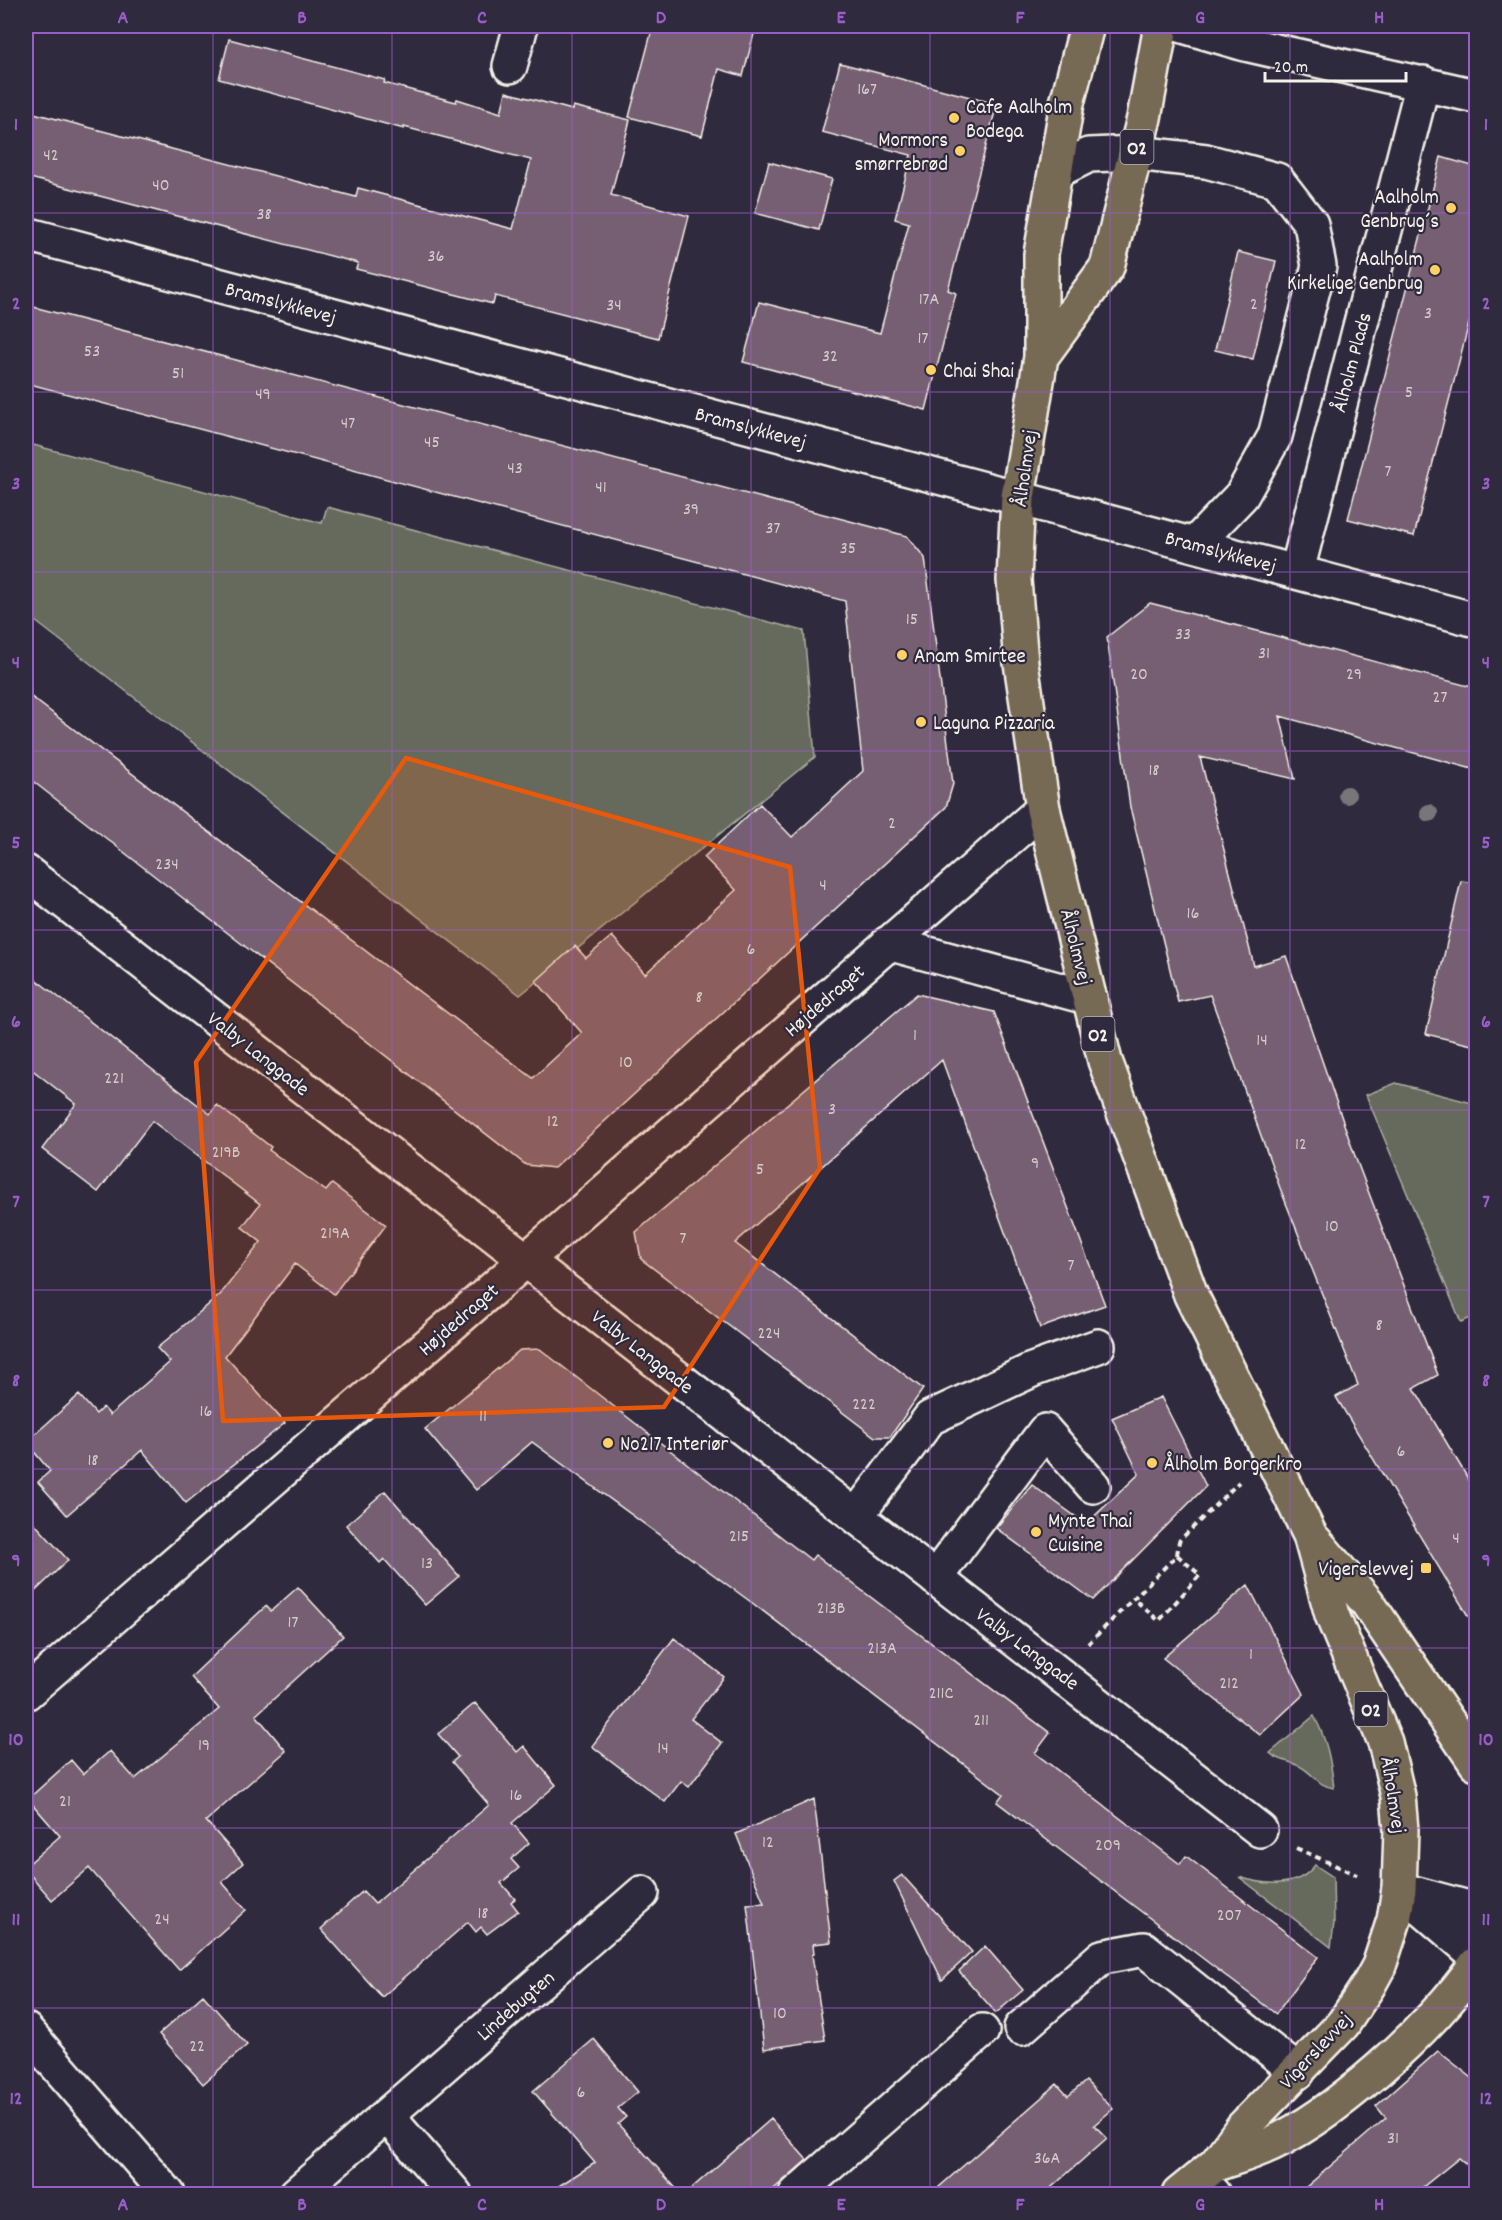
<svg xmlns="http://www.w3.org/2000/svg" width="1502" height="2220" viewBox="0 0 1502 2220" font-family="Dekko,sans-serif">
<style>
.green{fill:#666b5d;stroke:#adaea2;stroke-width:1.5}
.building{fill:#765e72;stroke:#f4f1e8;stroke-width:1.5}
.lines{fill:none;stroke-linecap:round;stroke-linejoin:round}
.minor-casing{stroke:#f4f1e8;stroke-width:38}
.major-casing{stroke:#f4f1e8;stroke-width:38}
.path{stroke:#f4f1e8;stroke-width:4;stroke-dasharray:6 4.5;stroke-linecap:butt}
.minor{stroke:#2f2a3d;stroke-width:33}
.major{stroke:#766a54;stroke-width:33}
.tree{fill:#787678}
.marked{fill:#e8590c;fill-opacity:0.2;stroke:#e8590c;stroke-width:4.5;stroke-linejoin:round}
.grid{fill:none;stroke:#995dc9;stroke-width:1.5;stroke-opacity:0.55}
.poi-dot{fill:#ffd166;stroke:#2f2a3d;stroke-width:2}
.labels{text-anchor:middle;stroke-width:4.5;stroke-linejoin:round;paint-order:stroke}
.number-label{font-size:18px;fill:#d4ccca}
.shield{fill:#2f2a3d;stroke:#b9b5b5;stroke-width:1.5}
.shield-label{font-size:20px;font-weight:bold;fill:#f4f1e8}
.poi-label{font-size:21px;fill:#f4f1e8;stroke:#2f2a3d;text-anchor:start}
.street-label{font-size:21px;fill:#f4f1e8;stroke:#2f2a3d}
.neatline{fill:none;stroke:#995dc9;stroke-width:2}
.grid-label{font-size:20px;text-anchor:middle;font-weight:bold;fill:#995dc9}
</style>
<rect width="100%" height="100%" fill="#2f2a3d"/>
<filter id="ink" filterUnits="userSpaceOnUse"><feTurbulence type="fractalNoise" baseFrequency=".0167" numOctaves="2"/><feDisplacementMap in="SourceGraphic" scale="12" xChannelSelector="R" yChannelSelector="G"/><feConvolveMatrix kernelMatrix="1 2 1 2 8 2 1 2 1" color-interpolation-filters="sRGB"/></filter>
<g filter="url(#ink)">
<path class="green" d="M 26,443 L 322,523 L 327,507 L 804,631 L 815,757 L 520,995 L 26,614 Z
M 1396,1083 L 1476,1104 L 1476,1316 L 1461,1322 L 1366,1095 Z
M 1314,1716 C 1327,1739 1331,1762 1334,1788 C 1319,1787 1314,1774 1301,1767 C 1292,1761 1277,1761 1270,1753 Z
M 1315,1865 L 1333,1877 L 1334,1923 L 1331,1947 L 1239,1877 C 1264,1885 1298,1889 1315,1865 Z"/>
<path class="building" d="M 653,26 L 756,26 L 743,76 L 719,69 L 702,136 L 629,117 Z
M 229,39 L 385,80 L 384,83 L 456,102 L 457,99 L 501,113 L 506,92 L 572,110 L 573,106 L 630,120 L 611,195 L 689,216 L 658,338 L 495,296 L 493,304 L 356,269 L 358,263 L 26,177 L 26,111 L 356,197 L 358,188 L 513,229 L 531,160 L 404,127 L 404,129 L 219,79 Z
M 840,63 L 997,104 L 948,290 L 956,293 L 926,410 L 743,362 L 759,302 L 880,333 L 909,223 L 895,219 L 911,155 L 822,132 Z
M 1441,157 L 1476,167 L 1476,296 L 1414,536 L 1348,519 Z
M 769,162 L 832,179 L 819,230 L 755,213 Z
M 1238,252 L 1276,261 L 1253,359 L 1215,350 Z
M 26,305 L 907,536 L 925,558 L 953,784 L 946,807 L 554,1168 L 526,1165 L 26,776 L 26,693 L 533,1078 L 582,1033 L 536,981 L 575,946 L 586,958 L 612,936 L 645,974 L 736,890 L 704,857 L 760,804 L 792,837 L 863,771 L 845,601 L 26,383 Z
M 1150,603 L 1476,688 L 1476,770 L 1280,716 L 1295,779 L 1200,757 L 1254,966 L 1286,956 L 1356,1159 L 1438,1375 L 1414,1388 L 1476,1492 L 1476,1629 L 1336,1397 L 1358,1385 L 1280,1188 L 1210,995 L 1178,1002 L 1130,807 L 1107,637 Z
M 1461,881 L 1476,883 L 1476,1046 L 1426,1034 Z
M 26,972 L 210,1114 L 217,1105 L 271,1147 L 269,1150 L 326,1191 L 332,1184 L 386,1225 L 334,1294 L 295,1264 L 225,1356 L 285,1423 L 186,1503 L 142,1450 L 67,1515 L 38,1482 L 50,1471 L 26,1442 L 79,1395 L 96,1414 L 103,1407 L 110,1415 L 170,1362 L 157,1348 L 220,1295 L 261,1242 L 242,1227 L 260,1204 L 152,1121 L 98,1192 L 42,1149 L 76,1104 L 26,1065 Z
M 917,994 L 994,1012 L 1105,1305 L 1040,1328 L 942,1060 L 735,1243 L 923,1389 L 890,1437 L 875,1437 L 641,1259 L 636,1232 Z
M 540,1349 L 811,1560 L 815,1555 L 1050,1733 L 1035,1753 L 1180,1864 L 1186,1856 L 1318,1957 L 1276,2014 L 997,1802 L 1003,1794 L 751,1602 L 532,1442 L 476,1490 L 425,1429 L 520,1350 Z
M 1161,1397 L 1206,1486 L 1093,1600 L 996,1528 L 1032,1485 L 1086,1524 L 1139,1474 L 1112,1418 Z
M 385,1491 L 459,1576 L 425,1605 L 384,1559 L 380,1563 L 346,1525 Z
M 26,1514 L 68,1560 L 26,1600 Z
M 1248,1585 L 1304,1694 L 1260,1735 L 1163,1658 Z
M 298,1587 L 343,1636 L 256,1715 L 286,1751 L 206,1821 L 243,1863 L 222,1882 L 246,1910 L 179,1970 L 89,1868 L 52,1900 L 26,1870 L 26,1866 L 60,1836 L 28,1799 L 71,1760 L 83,1774 L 110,1751 L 135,1779 L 219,1709 L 191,1677 L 266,1606 L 271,1611 Z
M 674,1638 L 724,1677 L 691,1719 L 722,1743 L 689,1787 L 681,1781 L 665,1802 L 592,1746 Z
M 475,1703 L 517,1752 L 524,1746 L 556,1785 L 512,1823 L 529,1843 L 511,1859 L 519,1868 L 501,1883 L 515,1899 L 511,1902 L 518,1911 L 487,1934 L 481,1927 L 476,1932 L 468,1922 L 382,1997 L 321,1929 L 363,1891 L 375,1904 L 489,1805 L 452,1762 L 458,1757 L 438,1734 Z
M 814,1799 L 831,1942 L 813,1944 L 814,1954 L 812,1955 L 825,2040 L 764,2049 L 747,1904 L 764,1903 L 736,1834 Z
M 902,1875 L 972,1952 L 942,1980 L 894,1881 Z
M 985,1946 L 1023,1990 L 996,2013 L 959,1971 Z
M 203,1995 L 247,2045 L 203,2084 L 159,2034 Z
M 594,2039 L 638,2092 L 618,2108 L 626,2117 L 618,2124 L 681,2194 L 546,2194 L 595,2163 L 533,2091 Z
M 1438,2051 L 1476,2081 L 1476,2172 L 1459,2158 L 1414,2194 L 1298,2194 L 1386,2118 L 1376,2106 Z
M 1086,2081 L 1113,2109 L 1094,2125 L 1107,2138 L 1044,2194 L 931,2194 L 1057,2084 L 1068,2096 Z
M 771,2119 L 807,2160 L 768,2194 L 685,2194 Z"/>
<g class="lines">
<defs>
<path id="minor" d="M 1183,26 L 1245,44 L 1476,96
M 510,66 L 521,26
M 1057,171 L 1089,155 L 1136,153 L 1206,161 L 1277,180 L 1311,224 L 1319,266 L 1275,436 L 1242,495 L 1195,544
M 26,234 L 1476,620
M 1297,571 L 1423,83
M 26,872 L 1260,1830
M 888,943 L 1090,998
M 856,1516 L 930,1418 L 1032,1370 L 1098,1346
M 935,1578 L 1045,1431 L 1093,1486
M 26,1693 L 526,1260 L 1043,809
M 1399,1889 L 1476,1955
M 1406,1891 L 1476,1910
M 1021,2028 L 1102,1957 L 1144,1949 L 1298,2072
M 26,2030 L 168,2194
M 388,2117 L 455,2194
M 1198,2179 L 1213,2194
M 296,2194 L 642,1893
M 796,2194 L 982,2031"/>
<path id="major" d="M 1087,26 L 1067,103 L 1041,254 L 1041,357 L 1018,497 L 1014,580 L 1021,663 L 1043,809 L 1105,1061 L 1191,1295 L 1310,1535 L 1332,1615 L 1385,1742 L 1398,1796 L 1401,1830 L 1399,1889 L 1394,1920 L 1379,1966 L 1368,1986 L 1343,2024 L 1242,2128 L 1216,2164 L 1179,2194
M 1041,357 L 1107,267 L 1144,118 L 1161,26
M 1315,1541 L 1367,1602 L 1476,1763
M 1216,2164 C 1230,2159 1245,2155 1259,2149 C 1329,2122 1434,2026 1476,1964"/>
</defs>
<use href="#minor" class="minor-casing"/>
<use href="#major" class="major-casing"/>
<path class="path" d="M 1177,1555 L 1179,1541 L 1239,1482
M 1088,1644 L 1177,1555 L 1200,1575 L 1159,1621 L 1134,1599
M 1296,1848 L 1357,1875"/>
<use href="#minor" class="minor"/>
<use href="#major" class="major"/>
</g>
<g class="tree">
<circle cx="1347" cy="795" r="9"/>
<circle cx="1429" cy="813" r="9"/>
</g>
</g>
<path class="marked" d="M 406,758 L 790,867 L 820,1168 L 664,1407 L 223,1421 L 196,1062 Z"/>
<path class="grid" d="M 213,26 L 213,2194M 392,26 L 392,2194M 572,26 L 572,2194M 751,26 L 751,2194M 930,26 L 930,2194M 1110,26 L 1110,2194M 1290,26 L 1290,2194M 26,213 L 1476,213M 26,392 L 1476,392M 26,572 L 1476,572M 26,751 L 1476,751M 26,930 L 1476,930M 26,1110 L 1476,1110M 26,1290 L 1476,1290M 26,1469 L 1476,1469M 26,1648 L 1476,1648M 26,1828 L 1476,1828M 26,2008 L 1476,2008"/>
<g class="poi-dot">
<circle cx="954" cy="118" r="6"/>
<circle cx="960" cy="151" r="6"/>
<circle cx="1451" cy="208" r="6"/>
<circle cx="1435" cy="270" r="6"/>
<circle cx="931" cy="370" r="6"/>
<circle cx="902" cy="655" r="6"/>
<circle cx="921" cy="722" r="6"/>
<circle cx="608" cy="1443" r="6"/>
<circle cx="1152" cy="1463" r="6"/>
<circle cx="1036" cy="1532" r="6"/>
<rect x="1420" y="1562" width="12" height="12" rx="3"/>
</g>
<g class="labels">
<g class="number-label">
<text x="867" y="94">167</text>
<text x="51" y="160">42</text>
<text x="161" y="190">40</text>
<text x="264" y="219">38</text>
<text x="436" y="261">36</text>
<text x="929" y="304">17A</text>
<text x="1254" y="309">2</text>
<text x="614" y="310">34</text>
<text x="1428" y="318">3</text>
<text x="923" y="343">17</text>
<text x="92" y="356">53</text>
<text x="830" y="361">32</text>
<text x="178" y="378">51</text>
<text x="1409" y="397">5</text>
<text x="263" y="399">49</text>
<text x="348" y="428">47</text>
<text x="432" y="447">45</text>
<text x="515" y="473">43</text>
<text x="1388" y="476">7</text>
<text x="601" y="492">41</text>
<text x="691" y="514">39</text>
<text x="773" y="533">37</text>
<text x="848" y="553">35</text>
<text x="912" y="624">15</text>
<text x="1183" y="639">33</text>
<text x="1264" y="658">31</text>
<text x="1139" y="679">20</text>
<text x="1354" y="679">29</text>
<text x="1440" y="702">27</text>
<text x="1154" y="775">18</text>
<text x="892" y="828">2</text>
<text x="167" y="869">234</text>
<text x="823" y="890">4</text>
<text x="1193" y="918">16</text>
<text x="751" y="954">6</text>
<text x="699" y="1002">8</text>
<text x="915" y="1040">1</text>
<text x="1262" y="1045">14</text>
<text x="626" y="1067">10</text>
<text x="114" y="1083">221</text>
<text x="832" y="1114">3</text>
<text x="553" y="1126">12</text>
<text x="1301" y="1149">12</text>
<text x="226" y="1157">219B</text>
<text x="1035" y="1168">9</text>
<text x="760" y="1174">5</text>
<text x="1332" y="1231">10</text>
<text x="335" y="1238">219A</text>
<text x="683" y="1243">7</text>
<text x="1071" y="1270">7</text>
<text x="1379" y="1330">8</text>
<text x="769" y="1338">224</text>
<text x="864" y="1409">222</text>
<text x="206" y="1416">16</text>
<text x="483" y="1421">11</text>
<text x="1401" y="1456">6</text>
<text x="93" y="1465">18</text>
<text x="739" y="1541">215</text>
<text x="1456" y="1543">4</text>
<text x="427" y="1568">13</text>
<text x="831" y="1613">213B</text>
<text x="293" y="1627">17</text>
<text x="882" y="1653">213A</text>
<text x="1251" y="1659">1</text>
<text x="1229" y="1688">212</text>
<text x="941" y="1698">211C</text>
<text x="981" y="1725">211</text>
<text x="204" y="1750">19</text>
<text x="663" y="1753">14</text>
<text x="516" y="1800">16</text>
<text x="65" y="1806">21</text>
<text x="768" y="1847">12</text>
<text x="1108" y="1850">209</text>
<text x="483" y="1918">18</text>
<text x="1229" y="1920">207</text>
<text x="162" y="1924">24</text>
<text x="780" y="2018">10</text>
<text x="197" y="2051">22</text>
<text x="581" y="2097">6</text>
<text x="1393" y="2143">31</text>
<text x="1047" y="2163">36A</text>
</g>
<g class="shield">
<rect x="1120.5" y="130" width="33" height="34" rx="4.5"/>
<rect x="1081.5" y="1017" width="33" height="34" rx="4.5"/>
<rect x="1354.5" y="1692" width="33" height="34" rx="4.5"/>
</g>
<g class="shield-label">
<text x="1137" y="154">O2</text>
<text x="1098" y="1041">O2</text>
<text x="1371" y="1716">O2</text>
</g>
<g class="poi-label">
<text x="966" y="113">Cafe Aalholm<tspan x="966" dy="24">Bodega</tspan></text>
<text x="948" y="146" text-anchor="end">Mormors<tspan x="948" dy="24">smørrebrød</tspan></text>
<text x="1439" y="203" text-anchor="end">Aalholm<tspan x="1439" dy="24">Genbrug´s</tspan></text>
<text x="1423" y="265" text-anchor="end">Aalholm<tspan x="1423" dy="24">Kirkelige Genbrug</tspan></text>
<text x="943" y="377">Chai Shai</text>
<text x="914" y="662">Anam Smirtee</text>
<text x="933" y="729">Laguna Pizzaria</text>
<text x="620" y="1450">No217 Interiør</text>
<text x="1164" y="1470">Ålholm Borgerkro</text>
<text x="1048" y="1527">Mynte Thai<tspan x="1048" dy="24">Cuisine</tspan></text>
<text x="1414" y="1575" text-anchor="end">Vigerslevvej</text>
</g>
<g class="street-label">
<text transform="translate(281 302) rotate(15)" y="7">Bramslykkevej</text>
<text transform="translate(1351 362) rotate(-75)" y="7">Ålholm Plads</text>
<text transform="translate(751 427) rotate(15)" y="7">Bramslykkevej</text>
<text transform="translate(1024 468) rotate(-82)" y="7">Ålholmvej</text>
<text transform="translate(1221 551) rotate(15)" y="7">Bramslykkevej</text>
<text transform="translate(1077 947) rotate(76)" y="7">Ålholmvej</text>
<text transform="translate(824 1000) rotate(-41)" y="7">Højdedraget</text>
<text transform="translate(259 1053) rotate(38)" y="7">Valby Langgade</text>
<text transform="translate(458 1319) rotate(-41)" y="7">Højdedraget</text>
<text transform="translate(643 1351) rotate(38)" y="7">Valby Langgade</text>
<text transform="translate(1028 1648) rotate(37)" y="7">Valby Langgade</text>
<text transform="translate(1394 1795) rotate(81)" y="7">Ålholmvej</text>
<text transform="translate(515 2005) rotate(-41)" y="7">Lindebugten</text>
<text transform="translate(1315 2050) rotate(-47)" y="7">Vigerslevvej</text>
</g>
</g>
<rect width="1502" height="2220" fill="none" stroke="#2f2a3d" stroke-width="66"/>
<path d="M1265 72v9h141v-9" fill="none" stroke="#f4f1e8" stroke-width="3"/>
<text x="1274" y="72" font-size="18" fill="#f4f1e8" stroke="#2f2a3d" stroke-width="4.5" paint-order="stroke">20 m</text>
<rect x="33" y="33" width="1436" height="2154" class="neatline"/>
<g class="grid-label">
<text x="123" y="23">A</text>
<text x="302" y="23">B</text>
<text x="482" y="23">C</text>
<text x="661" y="23">D</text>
<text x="841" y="23">E</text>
<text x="1020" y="23">F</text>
<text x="1200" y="23">G</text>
<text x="1379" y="23">H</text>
<text x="16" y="130">1</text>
<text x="1486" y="130">1</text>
<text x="16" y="309">2</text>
<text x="1486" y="309">2</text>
<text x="16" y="489">3</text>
<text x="1486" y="489">3</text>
<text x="16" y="668">4</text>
<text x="1486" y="668">4</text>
<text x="16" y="848">5</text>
<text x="1486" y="848">5</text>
<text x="16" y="1027">6</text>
<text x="1486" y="1027">6</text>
<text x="16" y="1207">7</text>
<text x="1486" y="1207">7</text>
<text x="16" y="1386">8</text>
<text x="1486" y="1386">8</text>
<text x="16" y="1566">9</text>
<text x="1486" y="1566">9</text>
<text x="16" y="1745">10</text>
<text x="1486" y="1745">10</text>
<text x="16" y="1925">11</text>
<text x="1486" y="1925">11</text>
<text x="16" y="2104">12</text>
<text x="1486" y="2104">12</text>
<text x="123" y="2210">A</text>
<text x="302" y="2210">B</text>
<text x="482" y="2210">C</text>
<text x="661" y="2210">D</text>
<text x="841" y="2210">E</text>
<text x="1020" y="2210">F</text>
<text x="1200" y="2210">G</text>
<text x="1379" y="2210">H</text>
</g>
</svg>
